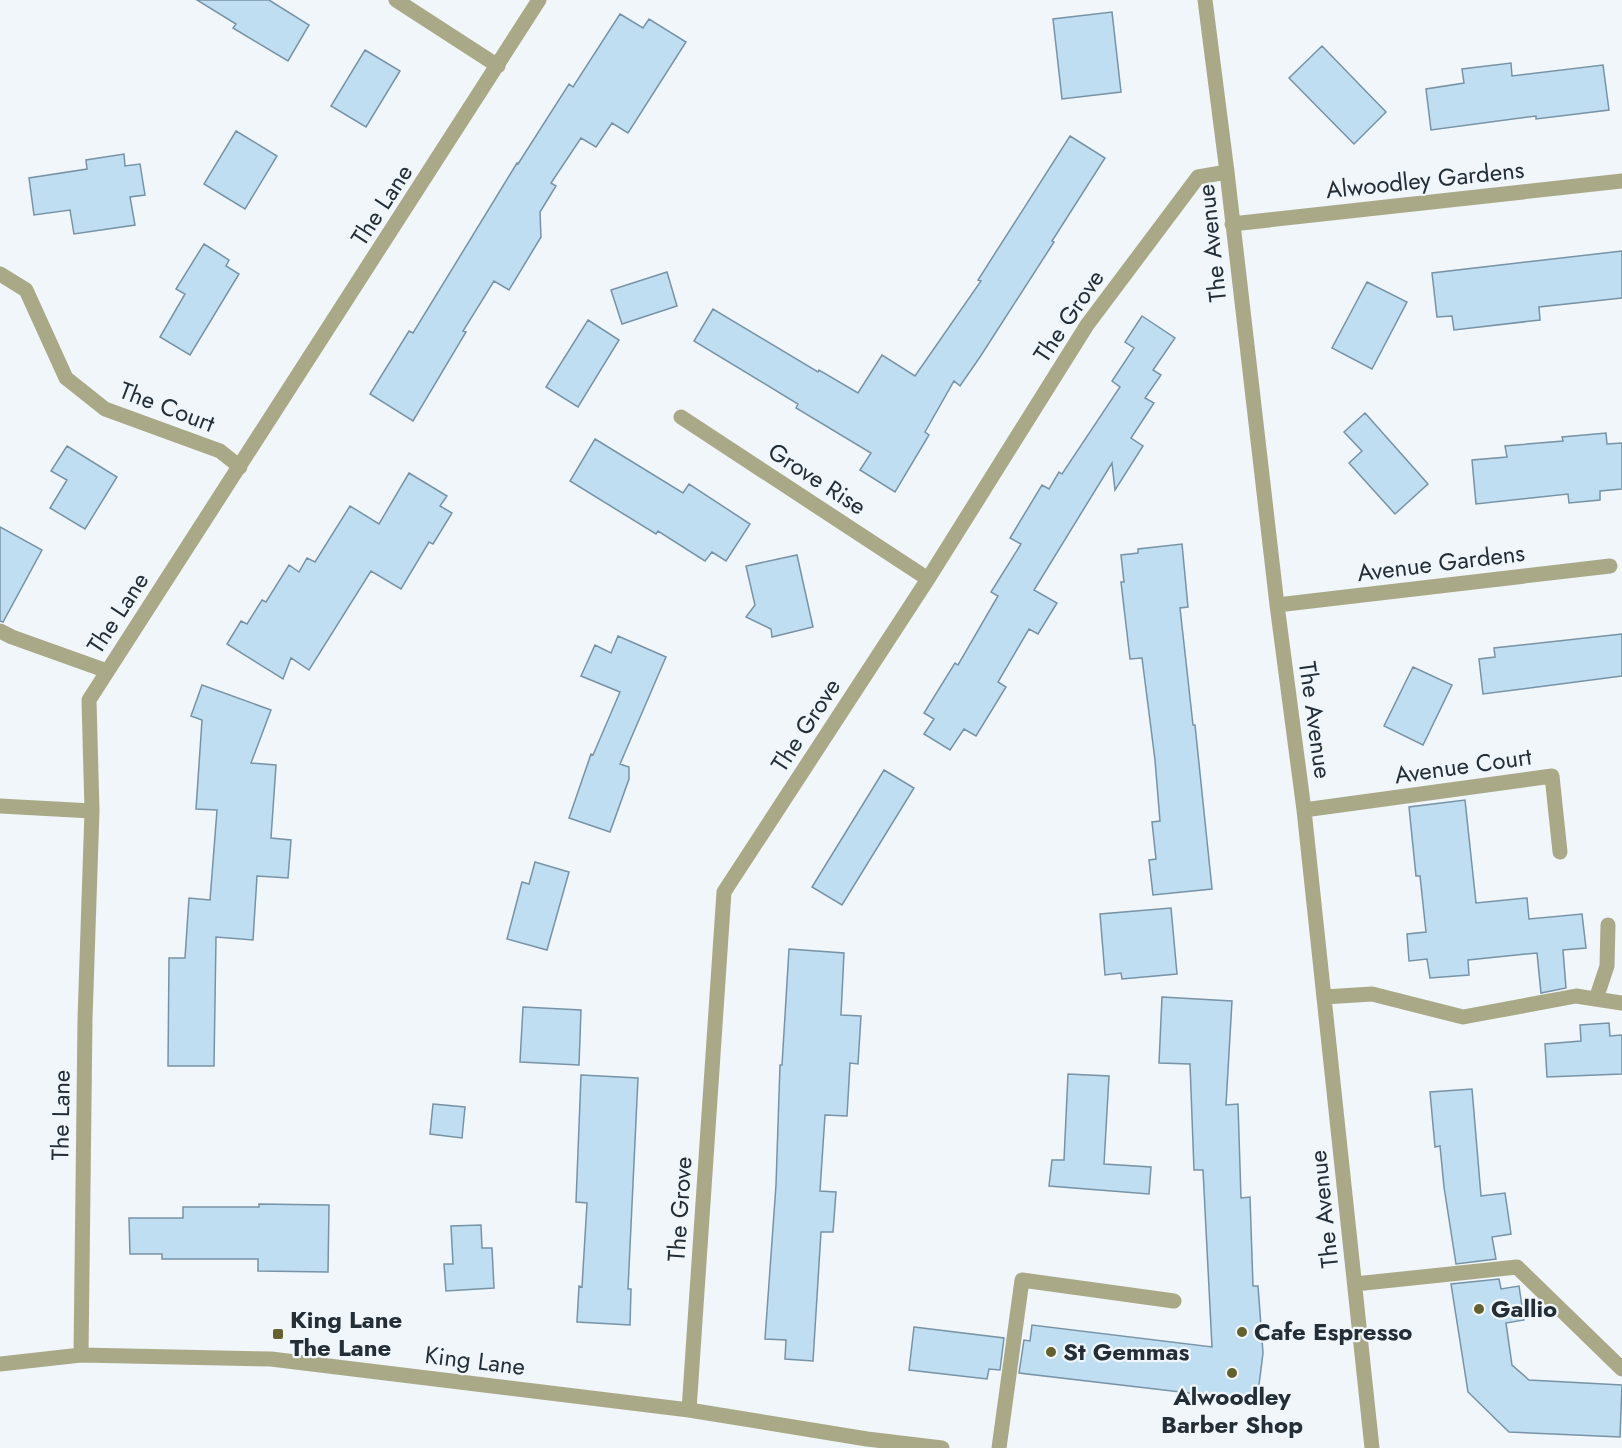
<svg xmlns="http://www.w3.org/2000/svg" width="1622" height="1448" viewBox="0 0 1622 1448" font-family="Jost,sans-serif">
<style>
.building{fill:#c0def1;stroke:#7793a5;stroke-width:1.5}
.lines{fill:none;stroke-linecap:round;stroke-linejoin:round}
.minor{stroke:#aaa987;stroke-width:15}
.poi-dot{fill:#65612e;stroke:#f0f6fa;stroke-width:2}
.labels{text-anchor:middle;stroke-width:4.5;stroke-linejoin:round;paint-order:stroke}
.street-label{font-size:24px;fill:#232e36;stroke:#f0f6fa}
.poi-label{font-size:24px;font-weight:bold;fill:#232e36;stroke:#f0f6fa;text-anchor:start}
</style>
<rect width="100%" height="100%" fill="#f0f6fa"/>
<path class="building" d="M 197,0 L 269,0 L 309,25 L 288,61 L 233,28 L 236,24 Z
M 1112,12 L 1121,92 L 1062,99 L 1053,19 Z
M 620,14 L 643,28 L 649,19 L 686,42 L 628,133 L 612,123 L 596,147 L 581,138 L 551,183 L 556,186 L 540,212 L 541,237 L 509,290 L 494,281 L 463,331 L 466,332 L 413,421 L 370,394 L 409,331 L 413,333 L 517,163 L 518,164 L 569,84 L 573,87 Z
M 1322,46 L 1386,112 L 1354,144 L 1289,78 Z
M 365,50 L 400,71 L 366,127 L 331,106 Z
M 1511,63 L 1512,76 L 1603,65 L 1609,110 L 1536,119 L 1536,116 L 1431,130 L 1426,89 L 1464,83 L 1462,69 Z
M 236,131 L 277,156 L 245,209 L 204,184 Z
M 1070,136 L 1105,158 L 1052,241 L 1054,242 L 980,357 L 960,386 L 954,381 L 925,432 L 929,435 L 895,492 L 860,470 L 871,453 L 796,408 L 798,404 L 694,341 L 713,309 L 818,372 L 819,370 L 858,393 L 882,355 L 915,376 L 981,281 L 978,280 Z
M 124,154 L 125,166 L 140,164 L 145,195 L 130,197 L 135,225 L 74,234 L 70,210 L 34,215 L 29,178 L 87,169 L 86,160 Z
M 204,244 L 229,260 L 226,266 L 239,274 L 190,355 L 160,337 L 185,294 L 176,289 Z
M 1622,251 L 1622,298 L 1539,307 L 1540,320 L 1454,330 L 1452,316 L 1437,317 L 1432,273 Z
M 667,272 L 677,306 L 622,324 L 611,290 Z
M 1367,282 L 1407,302 L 1372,369 L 1332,348 Z
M 1142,316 L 1175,338 L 1153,370 L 1161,375 L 1145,398 L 1154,403 L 1131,438 L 1143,446 L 1115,490 L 1112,463 L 1034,590 L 1057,603 L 1038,634 L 1029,629 L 998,682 L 1006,687 L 976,736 L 964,729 L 950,750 L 924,734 L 934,719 L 924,713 L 955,663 L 958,665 L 998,596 L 991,592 L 1021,544 L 1010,538 L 1042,485 L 1049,489 L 1059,472 L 1062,474 L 1120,387 L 1112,381 L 1134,348 L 1125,342 Z
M 588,320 L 619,340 L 578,407 L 546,387 Z
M 1365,413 L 1428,484 L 1395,514 L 1349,463 L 1362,451 L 1344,432 Z
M 1606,433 L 1607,444 L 1622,443 L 1622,489 L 1600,491 L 1600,500 L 1569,503 L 1568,494 L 1476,504 L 1472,460 L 1507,457 L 1505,446 L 1563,441 L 1562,437 Z
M 595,439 L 683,493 L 689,484 L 750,524 L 726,561 L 712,552 L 705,561 L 658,531 L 656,534 L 570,481 Z
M 67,446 L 117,477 L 85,529 L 50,508 L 67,480 L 51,471 Z
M 409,473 L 447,496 L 440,506 L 452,513 L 433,544 L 429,542 L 401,589 L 371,571 L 309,670 L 291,658 L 283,679 L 227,644 L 241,621 L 247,624 L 262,600 L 266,602 L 289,565 L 299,572 L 307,558 L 315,562 L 350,506 L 379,524 Z
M 0,527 L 42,550 L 3,622 L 0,621 Z
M 1182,544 L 1188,607 L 1180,608 L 1193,725 L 1195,725 L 1212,889 L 1153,895 L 1149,860 L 1156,859 L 1152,822 L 1160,821 L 1155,760 L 1142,658 L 1130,659 L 1121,582 L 1124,582 L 1121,555 L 1138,553 L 1138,549 Z
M 797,555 L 813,627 L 772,637 L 771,629 L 746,617 L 755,605 L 746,566 Z
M 1622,634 L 1622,676 L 1483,694 L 1479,659 L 1495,657 L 1494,648 Z
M 618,636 L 666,657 L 620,764 L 629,767 L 629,779 L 610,832 L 569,818 L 591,754 L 593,755 L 620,692 L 581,676 L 595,645 L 611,653 Z
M 1413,667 L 1452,685 L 1423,745 L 1384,726 Z
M 202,685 L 271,710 L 251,763 L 276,765 L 271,838 L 291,840 L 288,878 L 257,876 L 253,940 L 216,937 L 214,1066 L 168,1066 L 169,958 L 185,958 L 189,898 L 210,900 L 217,810 L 196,809 L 202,720 L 191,716 Z
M 884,770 L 914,788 L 842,905 L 812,887 Z
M 1465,800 L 1476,903 L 1527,898 L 1529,919 L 1582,914 L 1586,948 L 1563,950 L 1566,988 L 1541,993 L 1537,953 L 1468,960 L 1469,975 L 1430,978 L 1427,959 L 1409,961 L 1407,934 L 1426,932 L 1420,876 L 1416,876 L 1409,807 Z
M 535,862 L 569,872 L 547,950 L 507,939 L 522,882 L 529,884 Z
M 1171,908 L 1177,974 L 1122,979 L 1121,973 L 1105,975 L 1100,914 Z
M 789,949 L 844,953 L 841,1015 L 861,1016 L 858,1064 L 850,1063 L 847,1116 L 825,1115 L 820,1191 L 836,1192 L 833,1232 L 821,1232 L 813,1361 L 785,1359 L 786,1340 L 765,1339 L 776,1185 L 780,1065 L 782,1065 Z
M 1162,997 L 1232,1001 L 1226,1105 L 1238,1104 L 1241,1198 L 1250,1197 L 1253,1286 L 1258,1286 L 1263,1353 L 1257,1401 L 1019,1373 L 1024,1340 L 1030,1341 L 1032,1325 L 1212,1347 L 1203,1170 L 1194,1170 L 1190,1064 L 1159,1063 Z
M 523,1007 L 581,1010 L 579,1065 L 520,1062 Z
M 1609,1023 L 1610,1036 L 1622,1035 L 1622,1074 L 1547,1077 L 1545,1044 L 1581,1041 L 1580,1025 Z
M 1068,1074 L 1109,1076 L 1104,1164 L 1151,1167 L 1149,1194 L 1049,1186 L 1052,1160 L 1064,1160 Z
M 581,1075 L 638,1078 L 628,1289 L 631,1289 L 630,1325 L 577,1322 L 579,1286 L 582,1287 L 587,1203 L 576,1202 Z
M 1472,1089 L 1481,1196 L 1505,1193 L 1511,1234 L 1492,1237 L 1496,1259 L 1456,1264 L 1444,1187 L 1440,1146 L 1435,1147 L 1430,1092 Z
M 433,1104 L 465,1107 L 462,1138 L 430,1134 Z
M 259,1204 L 329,1205 L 328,1272 L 258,1271 L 258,1259 L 162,1259 L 162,1254 L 130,1254 L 129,1218 L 183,1218 L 183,1207 L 259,1207 Z
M 481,1225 L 482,1248 L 492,1248 L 494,1288 L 446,1291 L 444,1264 L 453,1264 L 451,1226 Z
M 1499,1279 L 1501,1289 L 1519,1286 L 1524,1320 L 1506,1323 L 1512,1365 L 1529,1380 L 1622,1385 L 1620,1437 L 1509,1432 L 1468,1392 L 1451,1284 Z
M 914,1327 L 1004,1338 L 1000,1370 L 989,1369 L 987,1379 L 909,1370 Z"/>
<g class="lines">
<path class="minor" d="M 396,0 L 498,66
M 1205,0 L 1227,172 L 1277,605 L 1304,810 L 1372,1448
M 1232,224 L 1622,181
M 0,274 L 26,290 L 66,378 L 105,409 L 220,451 L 240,467
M 681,417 L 928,579
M 1277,605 L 1610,566
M 0,631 L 12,637 L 107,671
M 0,806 L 92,811
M 1304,810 L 1552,776 L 1560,852
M 1324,997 L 1372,994 L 1463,1017 L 1576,996 L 1622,1003
M 1596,999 L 1607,966 L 1608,925
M 1355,1284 L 1517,1267 L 1622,1369
M 81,1355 L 85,1019 L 92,811 L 89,700 L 539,0
M 0,1364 L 81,1355 L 271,1359 L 689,1410 L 867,1439 L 942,1448
M 689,1410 L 724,892 L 928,579 L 1087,325 L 1198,177 L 1227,172
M 999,1448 L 1022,1280 L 1174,1301"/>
</g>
<g class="poi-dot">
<circle cx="1479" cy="1309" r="6"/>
<circle cx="1242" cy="1332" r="6"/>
<rect x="272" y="1328" width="12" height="12" rx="3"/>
<circle cx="1051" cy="1352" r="6"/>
<circle cx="1232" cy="1373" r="6"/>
</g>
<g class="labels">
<g class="street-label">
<text transform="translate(1425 180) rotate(-6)" y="8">Alwoodley Gardens</text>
<text transform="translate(382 205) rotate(-57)" y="8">The Lane</text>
<text transform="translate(1212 243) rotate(-96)" y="8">The Avenue</text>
<text transform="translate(1069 316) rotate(-56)" y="8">The Grove</text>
<text transform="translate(167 407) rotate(21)" y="8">The Court</text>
<text transform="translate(817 479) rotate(33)" y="8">Grove Rise</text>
<text transform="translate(1441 563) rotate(-7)" y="8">Avenue Gardens</text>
<text transform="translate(118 613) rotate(-57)" y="8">The Lane</text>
<text transform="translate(1315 720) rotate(82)" y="8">The Avenue</text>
<text transform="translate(806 725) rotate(-57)" y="8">The Grove</text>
<text transform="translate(1463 766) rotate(-8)" y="8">Avenue Court</text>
<text transform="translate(61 1115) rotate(-89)" y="8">The Lane</text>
<text transform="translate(680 1209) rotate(-86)" y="8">The Grove</text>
<text transform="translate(1324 1209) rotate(-96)" y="8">The Avenue</text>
<text transform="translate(475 1361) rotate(7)" y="8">King Lane</text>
</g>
<g class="poi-label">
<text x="1491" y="1317">Gallio</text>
<text x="290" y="1328">King Lane<tspan x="290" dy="28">The Lane</tspan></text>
<text x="1254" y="1340">Cafe Espresso</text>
<text x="1063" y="1360">St Gemmas</text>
<text x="1232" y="1405" text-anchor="middle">Alwoodley<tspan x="1232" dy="28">Barber Shop</tspan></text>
</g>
</g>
</svg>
